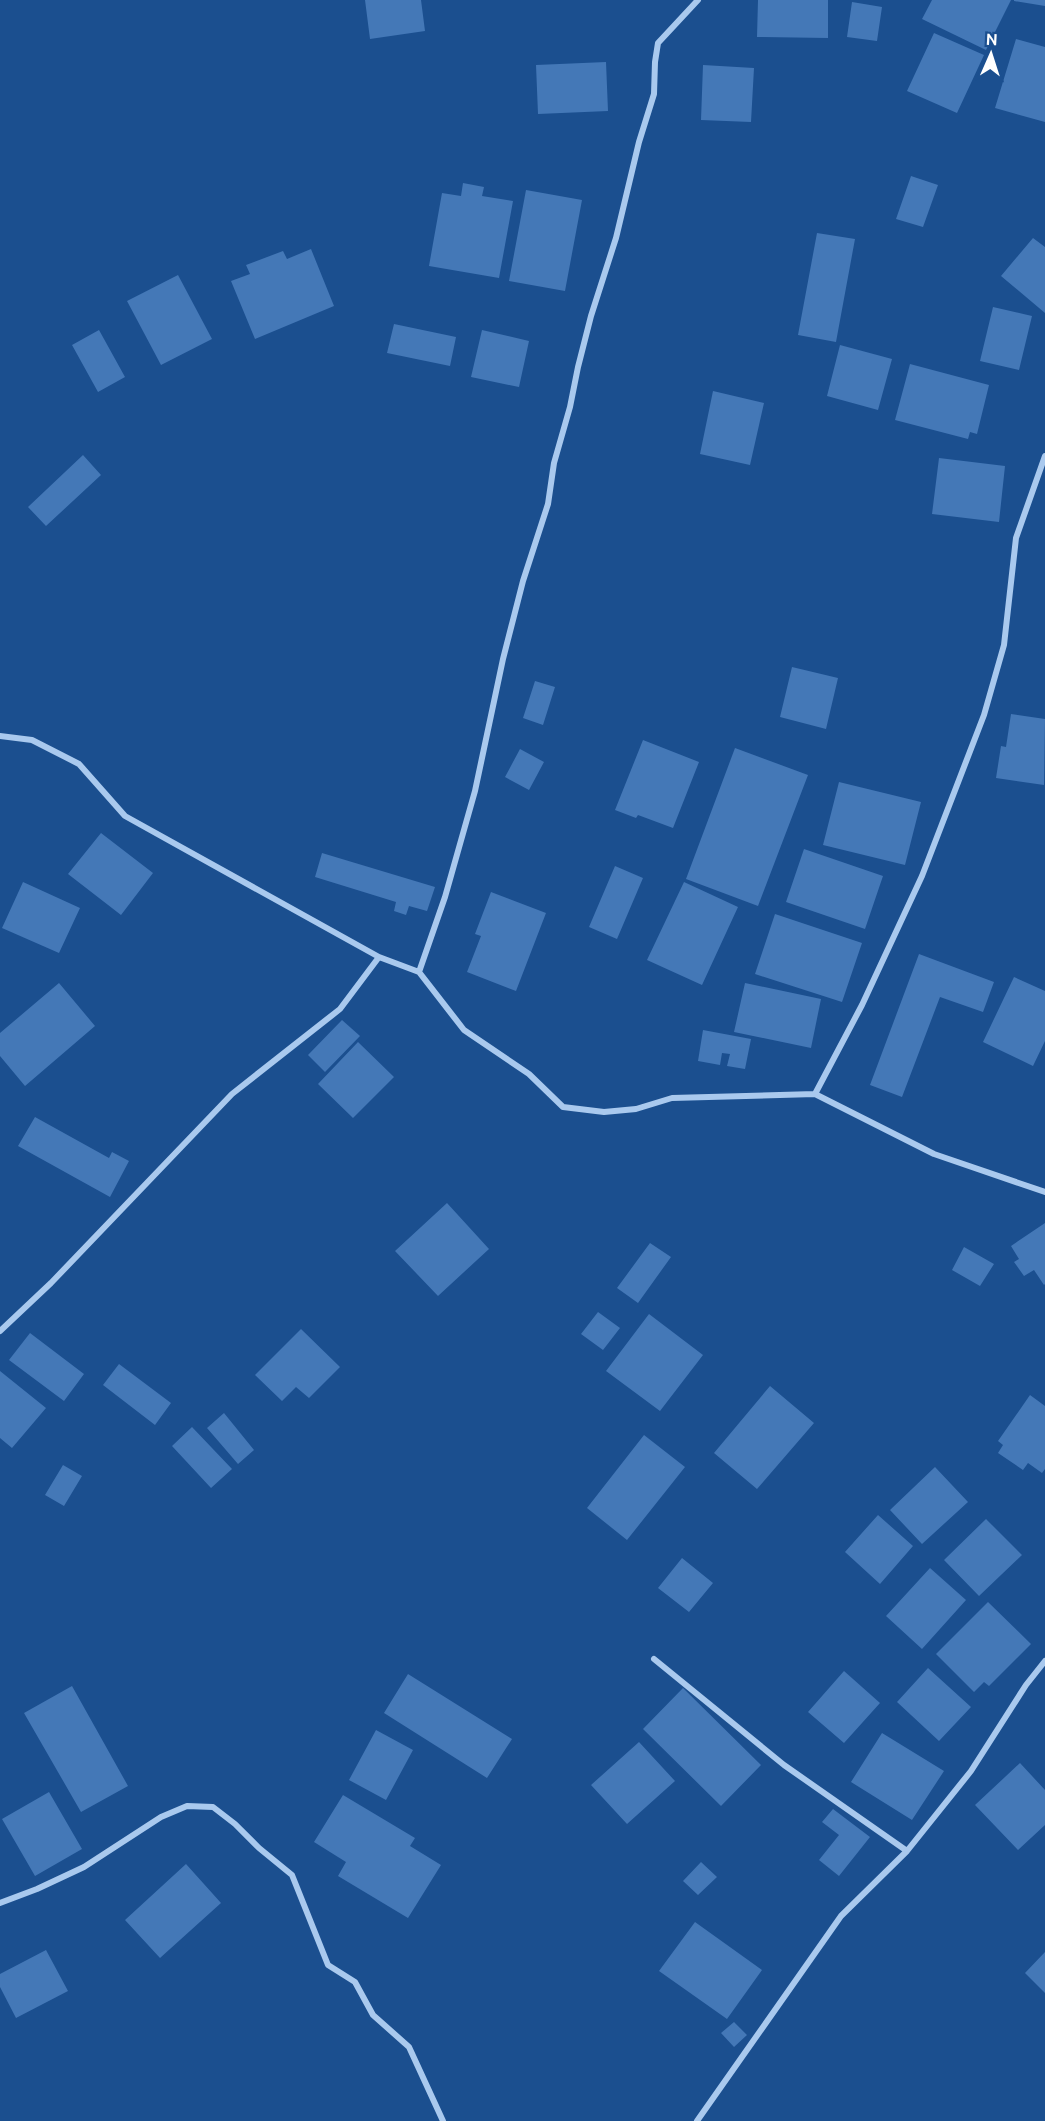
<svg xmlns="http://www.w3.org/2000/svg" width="1045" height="2121" viewBox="0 0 1045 2121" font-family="Ubuntu,sans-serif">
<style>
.building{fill:#4478b7}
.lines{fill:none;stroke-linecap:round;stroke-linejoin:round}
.street{stroke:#a9c9ee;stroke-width:6}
</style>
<rect width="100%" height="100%" fill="#1b4f8f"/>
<path class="building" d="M 365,0 L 421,0 L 425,31 L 370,39 Z
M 758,0 L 828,0 L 828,38 L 757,37 Z
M 932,0 L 1011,0 L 986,50 L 922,19 Z
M 1014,0 L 1045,0 L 1045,6 L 1014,1 Z
M 852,2 L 882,7 L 877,41 L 847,37 Z
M 934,33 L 984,55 L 957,113 L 907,91 Z
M 1016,39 L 1045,47 L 1045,122 L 995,108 Z
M 606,62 L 608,111 L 538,114 L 536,65 Z
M 703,65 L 754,68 L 751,122 L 701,120 Z
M 911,176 L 938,185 L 923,227 L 896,219 Z
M 463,183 L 484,187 L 482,196 L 513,201 L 499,278 L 429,266 L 442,193 L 461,196 Z
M 526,190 L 582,200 L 565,291 L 509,281 Z
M 817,233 L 855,239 L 836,342 L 798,335 Z
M 1033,238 L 1045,247 L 1045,313 L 1001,276 Z
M 311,249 L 334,306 L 255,339 L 231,281 L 250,274 L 246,265 L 283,251 L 287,259 Z
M 178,275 L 212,339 L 161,365 L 127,301 Z
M 993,307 L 1032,316 L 1019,370 L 980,361 Z
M 394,324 L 456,337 L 450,366 L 387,353 Z
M 99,330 L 125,377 L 98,392 L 72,345 Z
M 482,330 L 529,341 L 519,387 L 471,377 Z
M 840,345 L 892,359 L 878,410 L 827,396 Z
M 910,364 L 989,385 L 977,434 L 970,432 L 968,439 L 895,420 Z
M 713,391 L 764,403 L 750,465 L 700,454 Z
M 83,455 L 101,475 L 46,526 L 28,507 Z
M 939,458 L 1005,466 L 999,522 L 932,514 Z
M 792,667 L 838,678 L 826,729 L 780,717 Z
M 535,681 L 555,687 L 543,725 L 523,718 Z
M 1011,714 L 1045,719 L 1044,785 L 996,778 L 1001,746 L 1006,747 Z
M 643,740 L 699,762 L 673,828 L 638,815 L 636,818 L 615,810 Z
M 735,748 L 808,775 L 758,906 L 686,879 Z
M 520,749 L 544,762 L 529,790 L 505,777 Z
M 839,782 L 921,802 L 905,865 L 823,845 Z
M 101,833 L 153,873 L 121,915 L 68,874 Z
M 804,849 L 883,876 L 865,929 L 786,902 Z
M 322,853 L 435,887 L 427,911 L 409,906 L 406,915 L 394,911 L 396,902 L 315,877 Z
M 615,866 L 643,878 L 617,939 L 589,927 Z
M 23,882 L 80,908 L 59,953 L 2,928 Z
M 684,882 L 738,907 L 702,985 L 647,960 Z
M 491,892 L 546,913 L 516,991 L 467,972 L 481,936 L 475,934 Z
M 775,914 L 862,943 L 842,1002 L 755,974 Z
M 919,954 L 994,982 L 983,1012 L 940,997 L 902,1097 L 870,1085 Z
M 1014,977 L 1045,991 L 1045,1041 L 1033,1066 L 983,1042 Z
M 59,983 L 95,1026 L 25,1086 L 0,1056 L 0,1033 Z
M 745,983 L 821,999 L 811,1048 L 734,1032 Z
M 342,1020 L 360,1036 L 325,1072 L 308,1055 Z
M 703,1030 L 751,1039 L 745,1069 L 727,1066 L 730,1054 L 722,1053 L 720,1065 L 698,1061 Z
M 358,1042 L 394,1077 L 353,1118 L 318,1084 Z
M 35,1117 L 109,1158 L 112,1152 L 129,1161 L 110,1197 L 18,1146 Z
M 447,1203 L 489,1249 L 438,1296 L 395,1251 Z
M 1045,1223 L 1045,1284 L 1044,1285 L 1034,1270 L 1024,1276 L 1014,1262 L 1019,1259 L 1011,1246 Z
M 650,1243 L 671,1257 L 638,1303 L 617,1288 Z
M 964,1247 L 994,1264 L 980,1286 L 952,1270 Z
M 598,1312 L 620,1328 L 603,1350 L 581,1334 Z
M 649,1314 L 703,1355 L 660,1411 L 606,1371 Z
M 301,1329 L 340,1367 L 309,1398 L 296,1387 L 282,1401 L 255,1375 Z
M 30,1333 L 84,1374 L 64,1401 L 9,1360 Z
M 119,1364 L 171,1403 L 155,1425 L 103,1385 Z
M 0,1371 L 46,1408 L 12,1448 L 0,1438 Z
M 770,1386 L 814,1423 L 757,1489 L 714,1453 Z
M 1030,1395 L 1045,1406 L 1045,1469 L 1042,1473 L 1028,1463 L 1023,1470 L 998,1453 L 1003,1445 L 998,1441 Z
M 224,1413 L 254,1450 L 238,1464 L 207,1428 Z
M 192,1427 L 232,1469 L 211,1488 L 172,1446 Z
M 644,1435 L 685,1467 L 627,1540 L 587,1508 Z
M 63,1465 L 82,1476 L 64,1506 L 45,1495 Z
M 935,1467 L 968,1502 L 922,1544 L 890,1510 Z
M 878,1515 L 913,1546 L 880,1584 L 845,1552 Z
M 986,1519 L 1022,1555 L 979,1596 L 944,1560 Z
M 682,1558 L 713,1583 L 689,1612 L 658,1588 Z
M 930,1568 L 966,1600 L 922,1649 L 886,1616 Z
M 988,1602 L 1031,1644 L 989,1686 L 984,1682 L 974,1692 L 936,1654 Z
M 928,1668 L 971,1707 L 939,1741 L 897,1702 Z
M 844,1671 L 880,1703 L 844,1743 L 808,1712 Z
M 408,1674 L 512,1739 L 487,1778 L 384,1713 Z
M 72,1686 L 128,1786 L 81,1812 L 24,1713 Z
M 683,1688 L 761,1765 L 721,1806 L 643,1729 Z
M 376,1730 L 413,1750 L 386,1800 L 349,1780 Z
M 882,1733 L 944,1771 L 912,1820 L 851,1782 Z
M 639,1742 L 675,1781 L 627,1824 L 591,1785 Z
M 1020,1763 L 1045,1790 L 1045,1825 L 1018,1850 L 975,1805 Z
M 49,1792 L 82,1849 L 35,1876 L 2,1819 Z
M 343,1795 L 415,1838 L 410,1846 L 441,1865 L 408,1918 L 338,1876 L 346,1862 L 314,1842 Z
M 833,1809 L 870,1837 L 839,1876 L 819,1860 L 839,1835 L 822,1822 Z
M 701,1862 L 717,1877 L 698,1895 L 683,1881 Z
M 186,1864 L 221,1903 L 160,1958 L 125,1920 Z
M 695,1922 L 762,1970 L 727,2019 L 659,1971 Z
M 46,1950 L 68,1991 L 16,2018 L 0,1987 L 0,1974 Z
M 1045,1952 L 1045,1993 L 1025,1973 Z
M 734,2022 L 747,2035 L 734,2047 L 721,2033 Z"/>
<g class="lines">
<path class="street" d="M 698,0 L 658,43 L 655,62 L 654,94 L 639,142 L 616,238 L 591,316 L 578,367 L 570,407 L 554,463 L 548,504 L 523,581 L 503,659 L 475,791 L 445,897 L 419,972 L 464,1030 L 529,1074 L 563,1107 L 604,1112 L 636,1109 L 672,1098 L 815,1094 L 934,1154 L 1045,1192
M 0,736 L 32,740 L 79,764 L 125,816 L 379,957
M 815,1094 L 862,1005 L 922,876 L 984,715 L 1004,645 L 1016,538 L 1045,456
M 0,1331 L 51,1283 L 232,1094 L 340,1009 L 379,957 L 419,972
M 654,1659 L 784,1765 L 907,1851
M 0,1903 L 37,1889 L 84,1867 L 161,1817 L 187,1806 L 213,1807 L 235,1824 L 259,1848 L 292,1875 L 328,1965 L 355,1982 L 373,2015 L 409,2047 L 443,2121
M 697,2121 L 841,1916 L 907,1851 L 971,1771 L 1026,1685 L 1045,1661"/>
</g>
<g transform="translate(991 54) rotate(3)" stroke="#1b4f8f" stroke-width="4.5" paint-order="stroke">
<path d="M0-4.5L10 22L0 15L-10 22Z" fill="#ffffff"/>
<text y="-9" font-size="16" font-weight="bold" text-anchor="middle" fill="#ffffff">N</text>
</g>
</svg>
